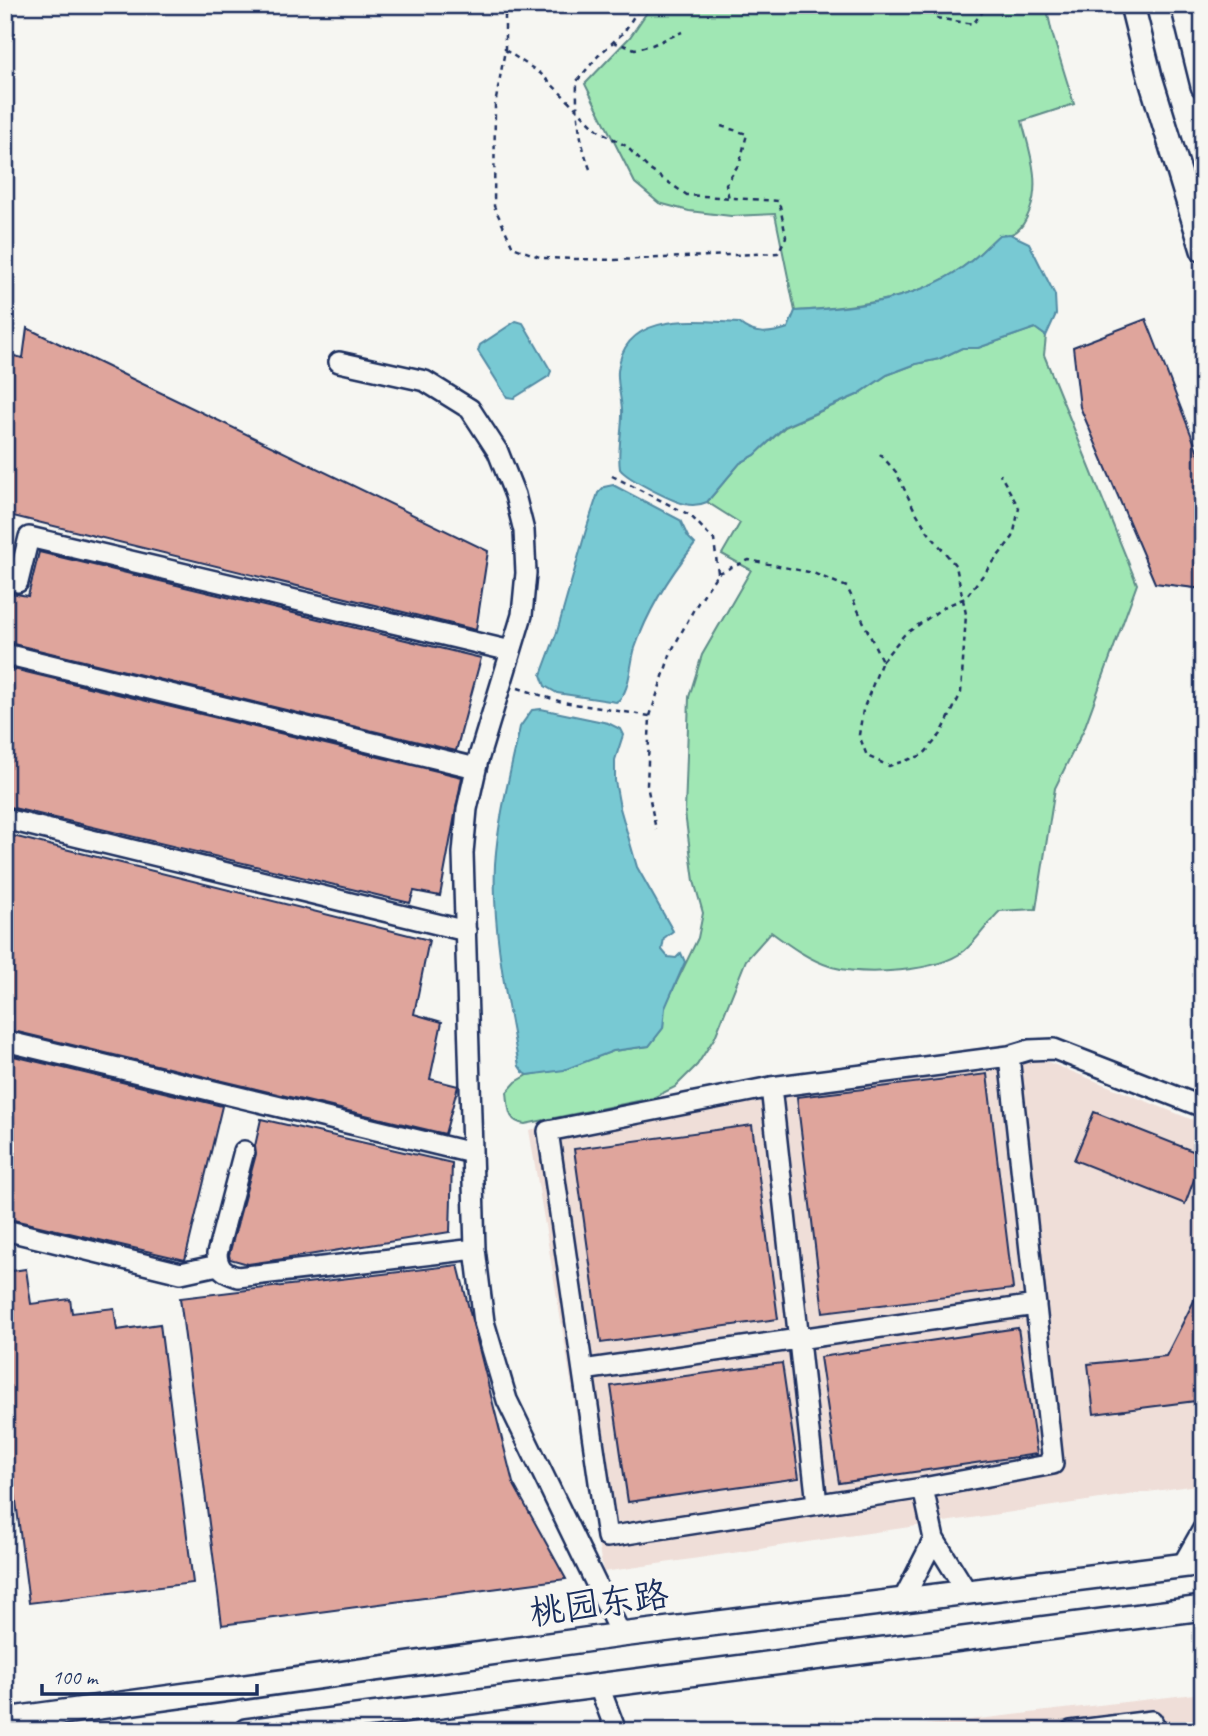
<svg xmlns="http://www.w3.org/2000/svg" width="1208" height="1736" viewBox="0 0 1208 1736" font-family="Caveat,'LXGW WenKai TC',sans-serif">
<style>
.built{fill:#efded8}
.green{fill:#a0e7b4;stroke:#5e8b89;stroke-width:2}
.water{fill:#78c9d3;stroke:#538ba4;stroke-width:2}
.building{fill:#dfa59c;stroke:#1b2f5e;stroke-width:2}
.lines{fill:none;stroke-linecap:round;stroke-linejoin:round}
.minor-casing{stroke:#1b2f5e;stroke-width:24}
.major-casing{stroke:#1b2f5e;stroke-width:28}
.path{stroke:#1b2f5e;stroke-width:2.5;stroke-dasharray:5 5;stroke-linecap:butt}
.minor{stroke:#f6f6f2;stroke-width:19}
.major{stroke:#f6f6f2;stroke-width:23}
.labels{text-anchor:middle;stroke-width:7;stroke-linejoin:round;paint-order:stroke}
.street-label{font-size:35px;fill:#1b2f5e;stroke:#f6f6f2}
</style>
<rect width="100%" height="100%" fill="#f6f6f2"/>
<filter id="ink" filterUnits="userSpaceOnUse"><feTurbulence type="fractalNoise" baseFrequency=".0143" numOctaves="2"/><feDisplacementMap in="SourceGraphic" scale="14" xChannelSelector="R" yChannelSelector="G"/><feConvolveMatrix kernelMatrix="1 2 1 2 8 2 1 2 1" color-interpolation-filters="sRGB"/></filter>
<g filter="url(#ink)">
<path class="built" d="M 1018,1042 L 1043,1060 L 1203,1124 L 1203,1484 L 603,1572 L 529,1130 L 760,1080 Z
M 1203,1693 L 1203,1731 L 874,1731 Z"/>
<path class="green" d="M 652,5 L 1046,5 L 1052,33 L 1074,104 L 1022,121 C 1029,150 1041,181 1030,210 C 1026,220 1021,231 1011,234 C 1004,236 1001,233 996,238 C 988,245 981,253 972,260 C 924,300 856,307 795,311 L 775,214 L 731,216 L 689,211 L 659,203 L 635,183 L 585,84 L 630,37 Z
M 1035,328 L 1046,336 L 1044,355 L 1137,584 L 1084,729 L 1055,788 L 1036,909 L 1000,911 C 988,922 977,941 964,951 C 937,972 865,976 832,967 C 809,960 790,946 771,932 L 746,960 L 715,1037 L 697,1065 L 675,1087 L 653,1098 L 525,1124 C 507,1122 509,1108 507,1092 L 516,1082 L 528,1075 L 564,1069 L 613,1051 L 649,1046 L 663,1028 L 664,1008 L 698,938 L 703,913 L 694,881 L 685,813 L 689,697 L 702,655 L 751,570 L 722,554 L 740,523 L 707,502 L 740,463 L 755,455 L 785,427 L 857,395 L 887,375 L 916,364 L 939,359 L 962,348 L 978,348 Z"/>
<path class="water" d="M 1010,234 L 1029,243 L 1055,295 L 1056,314 L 1046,336 L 1035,328 L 978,348 L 962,348 L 939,359 L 916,364 L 887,375 L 857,395 L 785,426 L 755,455 L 740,463 L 707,502 C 700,505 692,506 685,504 C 672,501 627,479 620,469 C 617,450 623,428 622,409 C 621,397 617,383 618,371 C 624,310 697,321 739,323 C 754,336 770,334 788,328 L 795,311 C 856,308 922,300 971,261 C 981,253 990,243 999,235 Z
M 516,321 L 523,323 L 551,371 L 549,376 L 514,398 L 507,397 L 478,351 L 480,345 Z
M 613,485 L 680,520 L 688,537 L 695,544 C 670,575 648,610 635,648 C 630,663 630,695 616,702 L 557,693 L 545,686 L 541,675 L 557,632 L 586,530 L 598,493 L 604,487 Z
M 541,709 L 608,723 L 620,729 L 623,735 L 615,760 L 615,781 L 620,808 L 637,867 L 673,931 L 664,938 L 662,950 L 668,957 L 676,958 L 681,953 L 685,962 L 665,1008 L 663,1028 L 649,1046 L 613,1051 L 564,1070 L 528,1075 L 523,1072 L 519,1066 C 507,1000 492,931 495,864 C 498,818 511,771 520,727 L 532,710 Z"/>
<path class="building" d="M 1146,319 L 1203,465 L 1203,589 L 1155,583 L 1080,407 L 1073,347 Z
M 27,328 L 488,551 L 476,630 L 5,514 L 5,354 L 23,358 Z
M 39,552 L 481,658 L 456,751 L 5,642 L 5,592 L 28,596 Z
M 5,667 L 462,777 L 440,896 L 414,891 L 410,903 L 5,806 Z
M 5,834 L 429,940 L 414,1014 L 442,1022 L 430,1079 L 458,1086 L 445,1134 L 5,1029 Z
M 5,1054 L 222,1106 L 185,1260 L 5,1218 Z
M 987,1074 L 1013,1289 L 823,1312 L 797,1097 Z
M 1094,1112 L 1203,1155 L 1185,1204 L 1074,1160 Z
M 261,1119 L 452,1163 L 450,1232 L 290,1258 L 248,1264 L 230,1259 L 229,1255 L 256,1154 L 255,1146 Z
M 752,1125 L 778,1319 L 601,1343 L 574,1149 Z
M 458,1265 L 513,1483 L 566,1579 L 222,1625 L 180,1298 Z
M 26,1269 L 31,1304 L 70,1299 L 72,1313 L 114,1308 L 117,1330 L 160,1324 L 193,1583 L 29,1603 L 5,1415 L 5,1272 Z
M 1203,1283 L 1203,1400 L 1094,1414 L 1088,1364 L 1166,1356 Z
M 1018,1328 L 1037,1454 L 839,1483 L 820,1357 Z
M 782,1363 L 799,1478 L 628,1502 L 611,1386 Z"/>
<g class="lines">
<defs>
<path id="minor" d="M 339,362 L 425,381 L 470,409 L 498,452 L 515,495 L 524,531 L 526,573 L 522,615 L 478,760 L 467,809 L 463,853 L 475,1249 L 484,1322 L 507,1400 L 621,1635
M 18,582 L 29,537 L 511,651
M 5,654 L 476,768
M 5,819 L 466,931
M 5,1041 L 472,1153
M 1009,1056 L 1029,1050 L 1054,1049 L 1203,1107
M 771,1087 L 817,1504
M 244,1151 L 217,1254 C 218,1269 224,1273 238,1277 L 475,1249
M 5,1230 L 181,1273 L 218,1265
M 583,1370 L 1036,1305
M 923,1488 L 607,1537 L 548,1131 L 771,1087 L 1009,1056 L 1053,1464 L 923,1488 L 934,1539
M 1182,1566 L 1203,1529
M 903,1600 L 934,1539 L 967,1592
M 598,1684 L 616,1731
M 1071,1731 L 1152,1721 L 1157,1731"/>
<path id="major" d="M 1132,5 L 1150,77 L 1203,250
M 1183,5 L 1203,86
M 5,1720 L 621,1635 L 1203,1563
M 246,1731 L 1203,1608"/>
</defs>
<use href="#minor" class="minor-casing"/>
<use href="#major" class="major-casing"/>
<path class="path" d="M 936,18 L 973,24 L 988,5
M 613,42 L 635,49 L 652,45 L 682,32
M 505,50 L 540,73 L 598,130 L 626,146 L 650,170 L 687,195 L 779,201 L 786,237 L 778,253 L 615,260 L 542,258 L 513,247 L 494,206 L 495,105 L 505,50 L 505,5
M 721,126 L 747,134 L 740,162 L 726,184 L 729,199
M 590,169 C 579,141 576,111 577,81 L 598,56 L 624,32 L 641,5
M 612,476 L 690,515 L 714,540 L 718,573
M 882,661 L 904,635 L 944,607 L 965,598 L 1013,537 L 1019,508 L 1000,474
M 518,688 L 562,702 L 650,716 L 647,785 L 656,830
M 650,716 L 671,652 L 694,609 L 718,573 L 749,560 L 813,573 L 847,587 L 882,661 L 863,710 L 859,735 L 867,756 L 889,766 L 923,755 L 941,734 L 961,693 L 966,614 L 956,566 L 928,532 L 914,509 L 896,472 L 880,454"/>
<use href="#minor" class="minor"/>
<use href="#major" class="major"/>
</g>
</g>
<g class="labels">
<g class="street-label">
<text transform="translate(599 1603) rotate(-8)" y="12">桃园东路</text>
</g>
</g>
<rect width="1208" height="1736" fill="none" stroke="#f6f6f2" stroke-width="28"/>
<rect x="14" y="14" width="1180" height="1708" fill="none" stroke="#1b2f5e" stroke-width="2.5" filter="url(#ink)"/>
<path d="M42 1684v10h215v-10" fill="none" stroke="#1b2f5e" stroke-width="3.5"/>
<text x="52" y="1684" font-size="21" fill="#1b2f5e" stroke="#f6f6f2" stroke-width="5" paint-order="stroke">100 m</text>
</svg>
